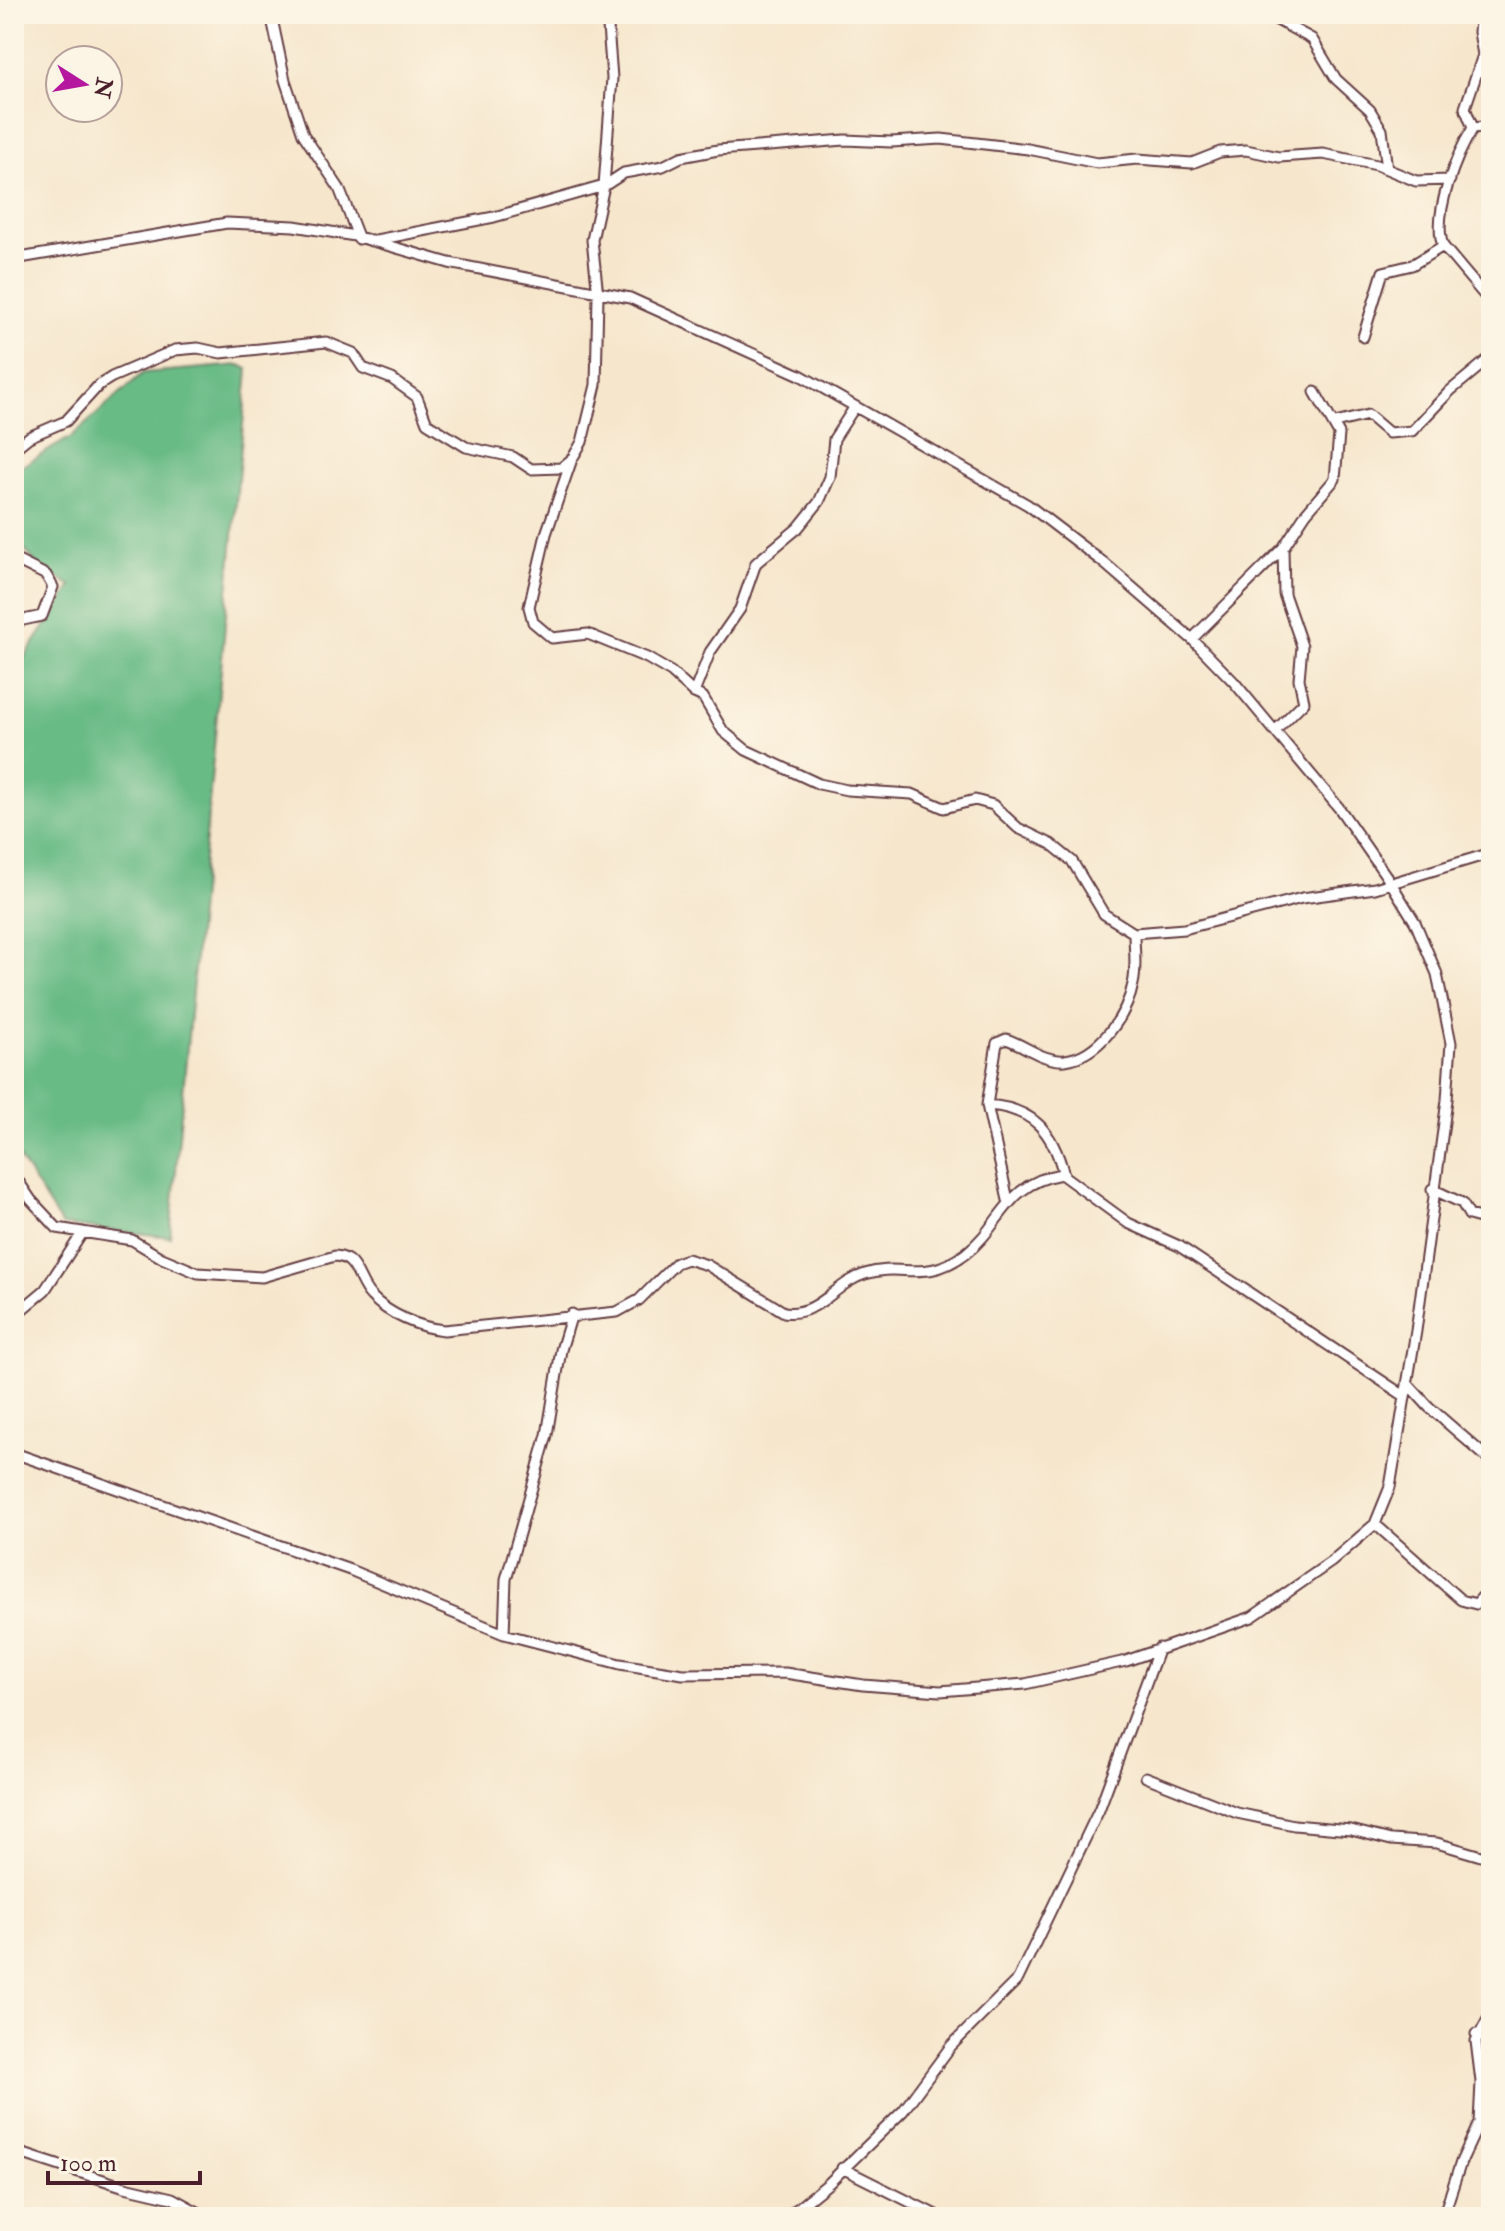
<svg xmlns="http://www.w3.org/2000/svg" width="1505" height="2231" viewBox="0 0 1505 2231" font-family="'IM FELL Double Pica',serif">
<style>
.forest{fill:#69bb86;stroke:#5a6d58;stroke-width:2}
.lines{fill:none;stroke-linecap:round;stroke-linejoin:round}
.minor-casing{stroke:#643d43;stroke-width:13}
.minor{stroke:#fff;stroke-width:9}
</style>
<rect width="100%" height="100%" fill="#fcf5e5"/>
<filter id="ink" filterUnits="userSpaceOnUse"><feTurbulence type="fractalNoise" baseFrequency=".0125" numOctaves="2"/><feDisplacementMap in="SourceGraphic" scale="16" xChannelSelector="R" yChannelSelector="G"/><feConvolveMatrix kernelMatrix="1 2 1 2 8 2 1 2 1" color-interpolation-filters="sRGB"/></filter>
<filter id="wash" filterUnits="userSpaceOnUse"><feTurbulence type="fractalNoise" baseFrequency=".006" numOctaves="4" result="noise"/><feDisplacementMap in="SourceGraphic" scale="32" xChannelSelector="R" yChannelSelector="G"/><feGaussianBlur stdDeviation="1.8" result="paint"/><feColorMatrix in="noise" values="0 0 0 0 0 0 0 0 0 0 0 0 0 0 0 0 0 1.4 0 .05"/><feComposite in="paint" operator="in"/></filter>
<g filter="url(#wash)">
<rect width="100%" height="100%" fill="#f6e6cc"/>
<path class="forest" d="M 240,365 L 248,369 L 170,1237 L 62,1225 L 14,1150 L 14,655 L 24,658 L 72,586 L 40,568 L 14,537 L 14,471 L 71,437 L 143,373 Z"/>
</g>
<g filter="url(#ink)">
<g class="lines">
<defs>
<path id="minor" d="M 271,14 L 285,80 L 303,134 L 339,188 L 359,239
M 1266,14 L 1312,39 L 1336,79 L 1370,110 L 1382,130 L 1387,169
M 1491,126 L 1473,128 C 1456,155 1432,215 1443,246 L 1491,303
M 1473,128 L 1465,108 L 1483,55 L 1479,32 L 1481,14
M 371,241 L 494,217 L 604,186 L 624,173 L 663,166 L 681,157 L 718,150 L 845,140 L 891,142 L 941,139 L 1028,149 L 1097,163 L 1137,159 L 1192,163 L 1220,152 L 1246,150 L 1279,157 L 1323,154 L 1377,165 L 1416,181 L 1450,180
M 14,259 L 227,223 L 294,226 L 355,236 L 449,263 L 630,298 L 800,375 L 1028,505 L 1104,563 L 1192,639 L 1234,682 L 1339,808 L 1391,883 L 1415,922 L 1437,974 L 1451,1043 L 1447,1100 L 1416,1331 L 1390,1487 L 1375,1524 L 1331,1562 L 1252,1617 L 1126,1661 L 1025,1684 L 940,1691 L 863,1685 L 785,1673 L 683,1674 L 620,1664 L 504,1634 L 350,1570 L 14,1453
M 1363,337 L 1383,272 L 1412,265 L 1443,246
M 1335,423 L 1368,415 L 1389,433 L 1412,431 L 1450,391 L 1491,357
M 14,449 L 29,437 L 66,421 L 99,385 L 112,377 L 175,350 L 198,348 L 221,353 L 326,342 L 353,353 L 363,368 L 392,379 L 417,397 L 427,423 L 466,447 L 513,457 L 531,469 L 561,468 L 572,459 L 582,442 L 596,385 L 598,295 L 592,240 L 604,186 L 612,78 L 607,14
M 572,459 L 546,534 L 529,607 L 533,622 L 552,638 L 588,634 L 647,658 L 671,672 L 694,693 L 703,697 L 723,731 L 746,750 L 819,784 L 847,790 L 912,794 L 944,808 L 975,800 L 993,805 L 1018,828 L 1051,844 L 1072,861 L 1104,914 L 1134,933 L 1184,929 L 1302,898 L 1375,888 L 1491,853
M 14,559 L 46,575 L 53,587 L 42,616 L 14,622
M 1192,639 L 1283,548 L 1306,513 L 1335,479 L 1339,434 L 1315,392
M 694,693 L 710,652 L 740,609 L 756,563 L 798,528 L 819,502 L 830,477 L 834,439 L 854,408
M 1276,730 L 1304,702 L 1299,679 L 1302,646 L 1284,594 L 1283,548
M 987,1105 C 1034,1108 1053,1132 1064,1175
M 14,1175 L 31,1200 L 57,1228 L 132,1240 L 162,1258 L 198,1273 L 262,1277 L 335,1256 C 358,1257 357,1282 371,1296 C 388,1314 420,1328 444,1330 L 617,1312 L 639,1300 L 676,1263 L 687,1259 L 707,1265 L 784,1312 C 819,1317 835,1283 865,1274 C 902,1262 925,1284 965,1254 C 1003,1225 1004,1184 1061,1174 L 1128,1223 L 1179,1246 L 1403,1395
M 1432,1189 L 1462,1203 L 1469,1215 L 1491,1221
M 1008,1200 L 987,1105 L 997,1043 L 1006,1039 C 1025,1045 1044,1062 1065,1060 C 1099,1056 1127,1015 1133,984 C 1137,968 1134,950 1134,933
M 14,1316 L 45,1290 L 83,1232
M 1407,1383 L 1429,1407 L 1491,1461
M 1375,1524 L 1461,1600 L 1476,1604 L 1491,1587
M 504,1634 L 506,1579 L 547,1435 L 561,1350 L 572,1314
M 1146,1777 L 1237,1813 L 1294,1825 L 1351,1830 L 1391,1840 L 1437,1843 L 1491,1859
M 1476,2034 L 1491,2040
M 14,2151 L 125,2187 L 172,2198 L 207,2217
M 842,2168 L 940,2217
M 787,2217 L 829,2183 L 903,2111 L 951,2046 L 1018,1979 L 1099,1810 L 1159,1648
M 1443,2217 L 1461,2162 L 1479,2123 L 1481,2082 L 1476,2041 L 1491,2014"/>
</defs>
<use href="#minor" class="minor-casing"/>
<use href="#minor" class="minor"/>
</g>
</g>
<rect width="1505" height="2231" fill="none" stroke="#fcf5e5" stroke-width="48"/>
<g transform="translate(84 84) rotate(101)"><circle r="38" fill="#fcf5e5" stroke="#b59f9b" stroke-width="2"/>
<path d="M0-6L14 30L0 20L-14 30Z" fill="#b5179e"/>
<text y="-12" font-size="22" font-weight="bold" text-anchor="middle" fill="#4a1f2b">N</text>
</g>
<path d="M48 2171v12h152v-12" fill="none" stroke="#4a1f2b" stroke-width="4"/>
<text x="60" y="2171" font-size="24" fill="#4a1f2b" stroke="#fcf5e5" stroke-width="6" paint-order="stroke">100 m</text>
</svg>
